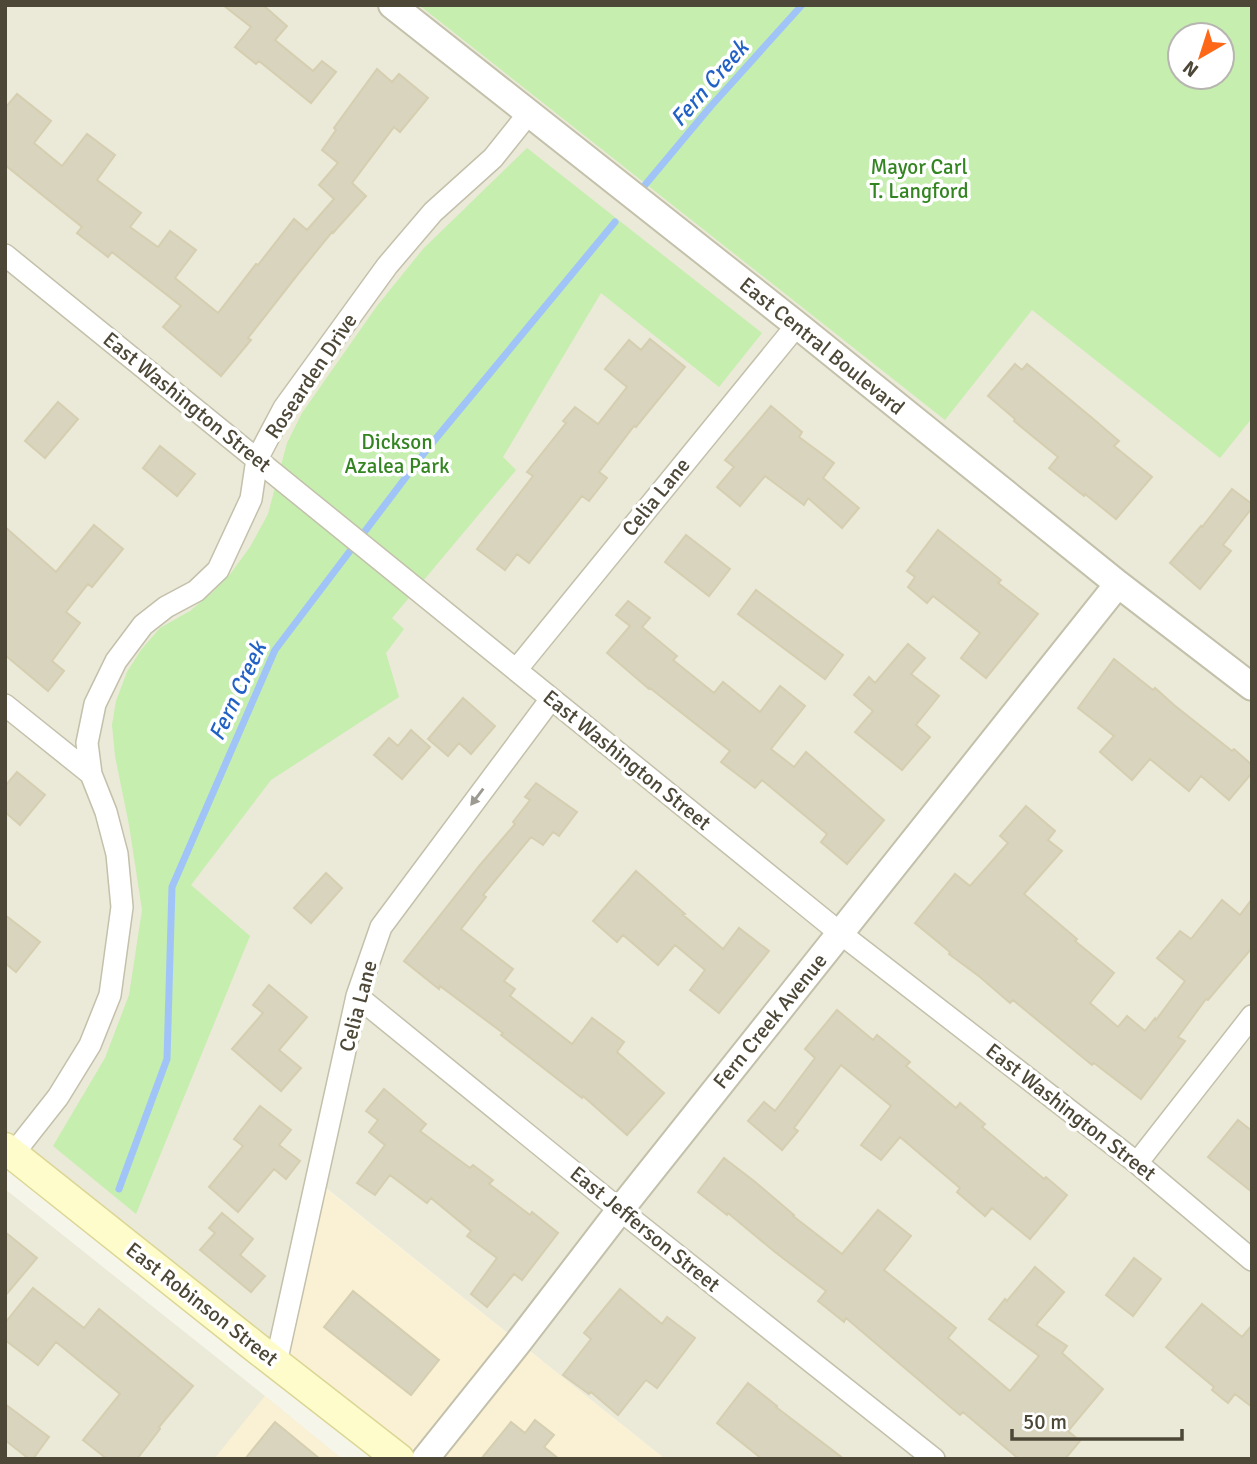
<svg xmlns="http://www.w3.org/2000/svg" width="1257" height="1464" viewBox="0 0 1257 1464" font-family="Signika,sans-serif">
<style>
.residential{fill:#ebe9d7;fill-rule:evenodd}
.commercial{fill:#faf1d4}
.green{fill:#c5eeaf;fill-rule:evenodd}
.lines{fill:none;stroke-linecap:round;stroke-linejoin:round}
.stream{stroke:#a1c4f8;stroke-width:7}
.building{fill:#d9d4be;stroke:#d5ceb0;stroke-width:2}
.minor-casing{stroke:#c3c0ab;stroke-width:24}
.tertiary-casing{stroke:#c3c0ab;stroke-width:30}
.secondary-casing{stroke:#dbd695;stroke-width:33}
.minor{stroke:#fff;stroke-width:21}
.tertiary{stroke:#fff;stroke-width:26}
.secondary{stroke:#fffccb;stroke-width:30}
.oneway{fill:#9d9a91}
.labels{text-anchor:middle;stroke-width:7;stroke-linejoin:round;paint-order:stroke}
.park-label{font-size:21px;fill:#348522;stroke:#fff}
.street-label{font-size:21px;fill:#4c4737;stroke:#fff}
.water-label{font-size:23px;font-style:italic;fill:#2261c5;stroke:#fff}
</style>
<rect width="100%" height="100%" fill="#f6f5ea"/>
<path class="residential" d="M 5,5 L 1252,5 L 1252,1459 L 665,1459 L 325,1187 L 285,1370 L 5,1150 ZM 1180,35 L 1222,35 L 1222,77 L 1180,77 Z
M 5,1189 L 265,1396 L 342,1459 L 5,1459 Z"/>
<path class="commercial" d="M 324,1187 L 665,1459 L 399,1459 L 285,1370 Z
M 265,1396 L 342,1459 L 214,1459 Z"/>
<path class="green" d="M 419,5 L 1252,5 L 1252,418 L 1220,458 L 1032,310 L 945,420 ZM 1180,35 L 1222,35 L 1222,77 L 1180,77 Z
M 527,148 L 762,333 L 719,387 L 601,293 L 503,457 L 516,470 L 392,618 L 404,629 L 386,653 L 399,697 L 271,780 L 191,885 L 250,936 L 136,1214 L 53,1146 L 105,1058 L 129,995 L 142,910 L 129,825 L 115,756 L 112,725 L 116,701 L 127,672 L 141,650 L 160,628 L 190,611 L 213,592 L 231,573 L 250,547 L 268,514 L 287,443 L 302,413 L 377,306 L 423,249 Z"/>
<g class="lines">
<path class="stream" d="M 645,185 L 711,106 L 802,5
M 119,1189 L 167,1059 L 172,887 L 275,650 L 428,448 L 615,222"/>
</g>
<path class="building" d="M 223,5 L 263,5 L 287,26 L 275,40 L 313,71 L 322,61 L 336,72 L 311,103 L 259,61 L 256,64 L 235,47 L 251,27 Z
M 377,69 L 392,82 L 399,74 L 428,98 L 400,132 L 394,127 L 352,183 L 366,196 L 333,233 L 332,232 L 298,274 L 248,338 L 251,340 L 221,376 L 163,327 L 181,306 L 112,252 L 108,257 L 77,233 L 82,227 L 5,165 L 5,108 L 17,94 L 51,121 L 34,143 L 62,166 L 87,134 L 115,155 L 97,180 L 141,213 L 130,227 L 158,247 L 170,231 L 196,250 L 175,278 L 218,313 L 256,264 L 258,265 L 294,219 L 307,230 L 334,199 L 319,185 L 338,163 L 322,150 L 336,130 L 334,128 Z
M 650,339 L 685,367 L 636,427 L 634,426 L 599,472 L 607,478 L 589,501 L 582,496 L 529,563 L 517,554 L 505,570 L 477,549 L 533,476 L 527,472 L 566,423 L 563,421 L 575,407 L 598,424 L 627,387 L 605,369 L 629,340 L 641,350 Z
M 1015,364 L 1022,370 L 1027,364 L 1091,417 L 1119,441 L 1114,446 L 1152,477 L 1116,519 L 1085,494 L 1084,496 L 1049,468 L 1058,457 L 1014,421 L 1015,419 L 988,396 Z
M 58,402 L 78,419 L 45,458 L 25,441 Z
M 771,406 L 802,432 L 799,437 L 834,463 L 823,478 L 859,508 L 842,528 L 808,498 L 804,505 L 765,476 L 740,506 L 717,487 L 734,467 L 725,460 Z
M 160,446 L 195,474 L 177,496 L 143,468 Z
M 1232,489 L 1252,504 L 1252,508 L 1223,545 L 1231,551 L 1200,589 L 1170,563 L 1201,526 L 1202,527 Z
M 94,525 L 123,549 L 92,587 L 88,584 L 66,612 L 80,623 L 52,661 L 64,671 L 48,691 L 5,655 L 5,527 L 56,572 Z
M 938,530 L 1001,580 L 998,583 L 1038,614 L 986,678 L 961,658 L 980,633 L 933,596 L 927,603 L 908,587 L 915,577 L 907,571 Z
M 686,535 L 730,569 L 709,596 L 665,562 Z
M 756,590 L 843,655 L 825,679 L 738,614 Z
M 628,601 L 650,618 L 642,627 L 677,656 L 673,660 L 714,693 L 723,682 L 760,712 L 780,686 L 805,706 L 771,749 L 794,767 L 806,752 L 884,820 L 847,864 L 821,842 L 827,834 L 762,780 L 755,788 L 721,762 L 730,751 L 650,688 L 649,689 L 607,653 L 630,626 L 616,615 Z
M 908,644 L 925,658 L 911,674 L 939,696 L 916,725 L 930,737 L 902,770 L 855,732 L 873,711 L 854,695 L 869,677 L 875,683 Z
M 1114,659 L 1153,690 L 1155,688 L 1174,705 L 1232,751 L 1234,749 L 1252,765 L 1252,773 L 1229,800 L 1201,776 L 1189,791 L 1150,759 L 1132,780 L 1100,752 L 1114,736 L 1078,708 Z
M 463,698 L 495,726 L 471,754 L 459,743 L 448,756 L 428,739 Z
M 411,730 L 430,747 L 402,779 L 374,755 L 389,738 L 398,746 Z
M 17,772 L 45,795 L 20,825 L 5,812 L 5,786 Z
M 536,783 L 577,812 L 559,836 L 553,832 L 543,845 L 531,837 L 483,895 L 486,897 L 461,929 L 513,969 L 504,981 L 515,989 L 510,996 L 572,1044 L 592,1018 L 624,1042 L 617,1052 L 664,1093 L 627,1135 L 583,1096 L 582,1098 L 501,1035 L 503,1033 L 440,986 L 439,989 L 404,961 L 480,865 L 515,824 L 513,822 L 530,800 L 525,797 Z
M 1026,806 L 1055,831 L 1048,840 L 1062,851 L 1024,894 L 1077,939 L 1075,941 L 1114,973 L 1090,1003 L 1118,1027 L 1127,1016 L 1145,1031 L 1155,1018 L 1156,1020 L 1185,981 L 1157,958 L 1180,931 L 1191,939 L 1222,900 L 1240,915 L 1252,899 L 1252,948 L 1208,1000 L 1206,999 L 1178,1037 L 1185,1041 L 1141,1099 L 1094,1063 L 1092,1065 L 1013,1000 L 1010,1003 L 980,977 L 949,954 L 950,952 L 915,923 L 955,874 L 970,886 L 1008,843 L 1000,836 Z
M 636,871 L 685,914 L 683,915 L 723,949 L 739,928 L 769,951 L 719,1013 L 690,990 L 705,970 L 675,945 L 658,965 L 623,935 L 617,942 L 593,921 Z
M 326,873 L 342,888 L 311,923 L 294,908 Z
M 5,915 L 40,942 L 16,972 L 5,963 Z
M 269,985 L 307,1017 L 279,1050 L 301,1068 L 281,1091 L 232,1049 L 263,1013 L 253,1005 Z
M 837,1010 L 873,1040 L 877,1035 L 910,1062 L 906,1066 L 956,1108 L 960,1103 L 985,1124 L 982,1127 L 1044,1179 L 1046,1177 L 1067,1195 L 1030,1239 L 992,1208 L 985,1216 L 957,1192 L 960,1188 L 900,1137 L 881,1160 L 861,1145 L 891,1106 L 841,1065 L 794,1128 L 798,1131 L 782,1150 L 748,1121 L 764,1102 L 775,1111 L 815,1058 L 805,1049 Z
M 384,1089 L 426,1124 L 420,1131 L 470,1168 L 473,1165 L 493,1180 L 489,1184 L 530,1215 L 532,1212 L 558,1233 L 522,1280 L 514,1274 L 487,1307 L 471,1294 L 497,1258 L 467,1236 L 471,1231 L 431,1198 L 427,1203 L 390,1175 L 375,1195 L 357,1183 L 385,1145 L 369,1132 L 378,1120 L 366,1111 Z
M 260,1106 L 291,1130 L 279,1145 L 300,1161 L 286,1179 L 274,1169 L 238,1212 L 209,1187 L 243,1146 L 234,1139 Z
M 1238,1120 L 1252,1131 L 1252,1192 L 1208,1157 Z
M 724,1158 L 754,1181 L 794,1215 L 793,1216 L 842,1254 L 878,1210 L 911,1236 L 884,1270 L 956,1328 L 948,1338 L 1010,1391 L 1039,1356 L 989,1319 L 1005,1299 L 1007,1301 L 1035,1267 L 1064,1292 L 1036,1325 L 1067,1346 L 1062,1353 L 1103,1389 L 1068,1431 L 1080,1441 L 1065,1459 L 1019,1459 L 963,1412 L 960,1415 L 846,1318 L 844,1322 L 818,1301 L 826,1291 L 775,1252 L 728,1213 L 727,1215 L 698,1192 Z
M 222,1213 L 253,1239 L 240,1255 L 265,1276 L 251,1292 L 200,1250 L 215,1233 L 209,1228 Z
M 5,1232 L 37,1258 L 5,1296 Z
M 1134,1258 L 1161,1279 L 1133,1316 L 1106,1295 Z
M 33,1288 L 84,1328 L 99,1309 L 193,1386 L 159,1427 L 160,1429 L 137,1459 L 107,1459 L 83,1440 L 120,1394 L 56,1342 L 38,1365 L 5,1340 L 5,1323 Z
M 620,1289 L 662,1324 L 667,1317 L 695,1338 L 657,1388 L 646,1380 L 618,1415 L 591,1392 L 589,1394 L 563,1375 L 591,1339 L 584,1333 Z
M 353,1291 L 439,1360 L 411,1395 L 324,1327 Z
M 1202,1304 L 1242,1337 L 1252,1325 L 1252,1407 L 1235,1394 L 1228,1403 L 1212,1390 L 1214,1387 L 1166,1347 Z
M 748,1383 L 777,1406 L 776,1407 L 844,1459 L 762,1459 L 717,1423 Z
M 5,1404 L 49,1437 L 33,1459 L 29,1459 L 5,1440 Z
M 535,1420 L 554,1435 L 544,1447 L 559,1459 L 481,1459 L 511,1422 L 525,1433 Z
M 275,1422 L 320,1459 L 245,1459 Z"/>
<g class="lines">
<defs>
<path id="minor" d="M 5,255 L 840,933 L 1137,1163 L 1252,1260
M 516,670 L 797,325
M 5,705 L 91,774
M 357,996 L 620,1210 L 934,1459
M 13,1154 L 58,1097 L 90,1045 L 110,995 L 122,907 L 117,854 L 106,812 L 91,774 L 87,743 L 95,704 L 116,661 L 143,625 L 166,607 L 196,591 L 218,570 L 251,499 L 257,459 L 284,408 L 387,266 L 433,212 L 493,158 L 529,113
M 1137,1163 L 1252,1016
M 276,1363 L 357,996 L 381,927 L 551,699"/>
<path id="tertiary" d="M 392,5 L 797,325 L 1118,584 L 1252,687
M 425,1459 L 517,1344 L 620,1210 L 1118,584"/>
<path id="secondary" d="M 5,1148 L 259,1350 L 399,1459"/>
</defs>
<use href="#minor" class="minor-casing"/>
<use href="#tertiary" class="tertiary-casing"/>
<use href="#secondary" class="secondary-casing"/>
<use href="#minor" class="minor"/>
<use href="#tertiary" class="tertiary"/>
<use href="#secondary" class="secondary"/>
</g>
<defs><path id="oneway-solid" d="M-6-.8H1V-3.2L6.5 0L1 3.2V.8H-6Z" transform="scale(1.75)"/></defs>
<use class="oneway" href="#oneway-solid" transform="translate(477 797) rotate(127)"/>
<g class="labels">
<g class="park-label">
<text x="919" y="174">Mayor Carl<tspan x="919" dy="24">T. Langford</tspan></text>
<text x="397" y="449">Dickson<tspan x="397" dy="24">Azalea Park</tspan></text>
</g>
<g class="street-label">
<text transform="translate(822 346) rotate(39)" y="7">East Central Boulevard</text>
<text transform="translate(311 376) rotate(-56)" y="7">Rosearden Drive</text>
<text transform="translate(187 402) rotate(39)" y="7">East Washington Street</text>
<text transform="translate(656 497) rotate(-51)" y="7">Celia Lane</text>
<text transform="translate(627 760) rotate(39)" y="7">East Washington Street</text>
<text transform="translate(358 1006) rotate(-75)" y="7">Celia Lane</text>
<text transform="translate(770 1021) rotate(-51)" y="7">Fern Creek Avenue</text>
<text transform="translate(1071 1112) rotate(38)" y="7">East Washington Street</text>
<text transform="translate(645 1229) rotate(39)" y="7">East Jefferson Street</text>
<text transform="translate(202 1304) rotate(38)" y="7">East Robinson Street</text>
</g>
<g class="water-label">
<text transform="translate(709 83) rotate(-49)" y="8">Fern Creek</text>
<text transform="translate(237 691) rotate(-65)" y="8">Fern Creek</text>
</g>
</g>
<rect width="1257" height="1464" fill="none" stroke="#4c4737" stroke-width="14"/>
<g transform="translate(1201 56) rotate(219)"><circle r="33" fill="#ffffff" stroke="#b7b5af" stroke-width="2"/>
<path d="M0-5L12 26L0 18L-12 26Z" fill="#ff6718"/>
<text y="-10" font-size="19" font-weight="bold" text-anchor="middle" fill="#4c4737">N</text>
</g>
<path d="M1012 1429v10h170v-10" fill="none" stroke="#4c4737" stroke-width="3.5"/>
<text x="1023" y="1429" font-size="21" fill="#4c4737" stroke="#ffffff" stroke-width="5" paint-order="stroke">50 m</text>
</svg>
